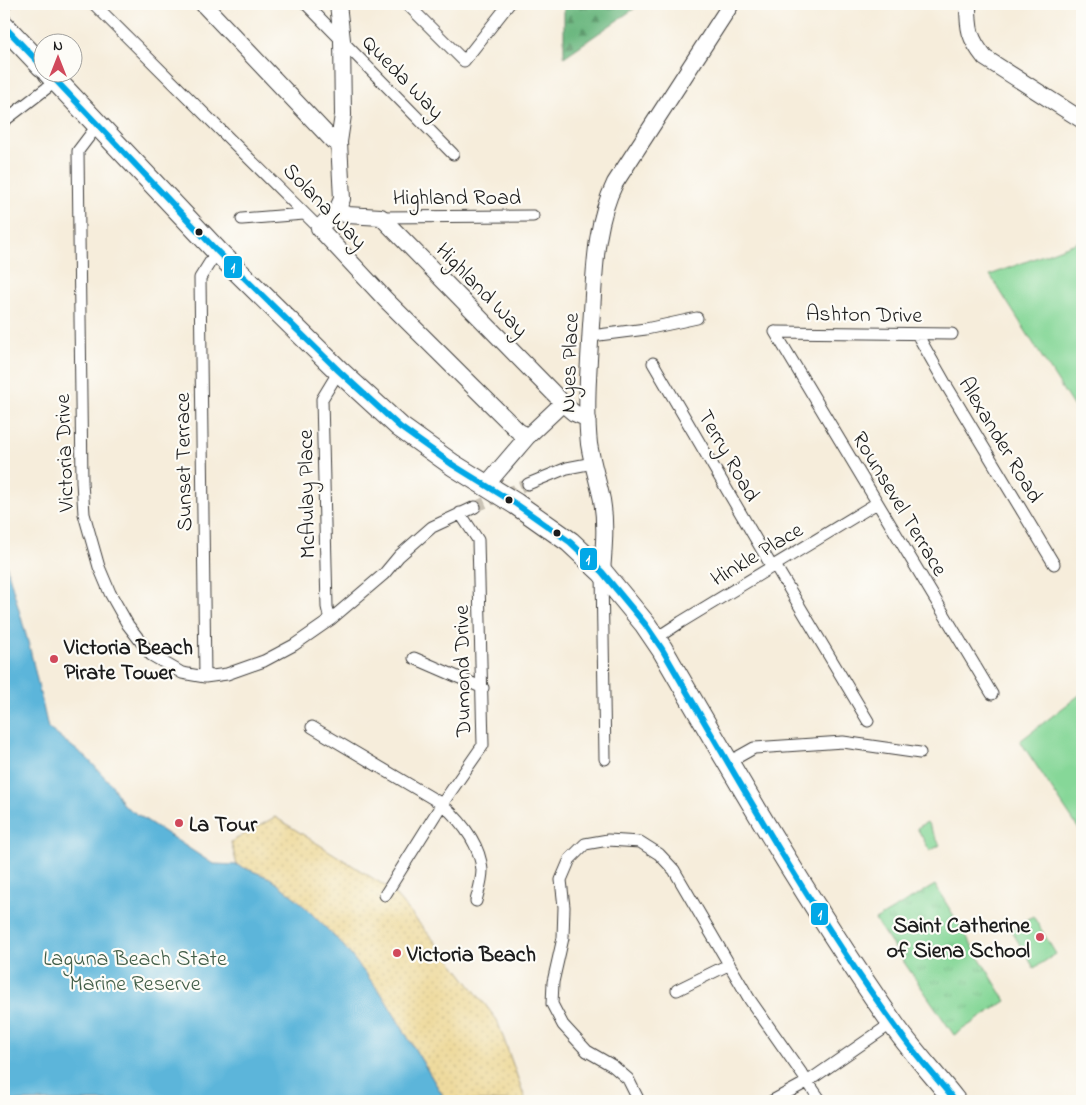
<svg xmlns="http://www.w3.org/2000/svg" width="1086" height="1105" viewBox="0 0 1086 1105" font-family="'Indie Flower',sans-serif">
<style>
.grass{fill:#86d798;stroke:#517a5a}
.forest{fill:url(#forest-firs);stroke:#446a4e}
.sand{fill:url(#sand-dots);stroke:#857b5d}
.park{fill:url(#park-tufts);stroke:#517a5a}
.water{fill:#5cb5da;stroke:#3c687b}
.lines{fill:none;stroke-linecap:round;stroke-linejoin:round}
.street-tunnel{stroke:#cac3b5;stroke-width:11;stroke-dasharray:11 5.5;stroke-linecap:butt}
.street-casing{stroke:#3d3b39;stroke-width:13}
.secondary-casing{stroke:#3d3b39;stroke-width:18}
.highway-casing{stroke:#3d3b39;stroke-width:23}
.street{stroke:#fff;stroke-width:11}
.secondary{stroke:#fff;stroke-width:16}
.highway{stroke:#fff;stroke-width:21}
.bus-1-casing{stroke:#fdfcf7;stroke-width:10}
.bus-1{stroke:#01a8e7;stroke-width:6}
.bus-dot{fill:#1c1c1c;stroke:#fdfcf7;stroke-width:2}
.poi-dot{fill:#d1495b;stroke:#fdfcf7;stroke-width:2}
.labels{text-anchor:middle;stroke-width:4.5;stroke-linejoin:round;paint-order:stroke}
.street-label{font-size:22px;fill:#1c1c1c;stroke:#fdfcf7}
.poi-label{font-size:22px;font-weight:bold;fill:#1c1c1c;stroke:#fdfcf7;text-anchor:start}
.park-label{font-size:22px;fill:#415d47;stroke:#fdfcf7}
.line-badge{stroke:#fdfcf7;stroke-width:2}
.badge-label{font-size:14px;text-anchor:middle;font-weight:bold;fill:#fff}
</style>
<defs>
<pattern id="forest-firs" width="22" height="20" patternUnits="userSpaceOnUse" patternTransform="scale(1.25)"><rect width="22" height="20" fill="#6cb880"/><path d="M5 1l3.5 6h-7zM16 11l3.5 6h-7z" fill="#589568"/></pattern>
<pattern id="sand-dots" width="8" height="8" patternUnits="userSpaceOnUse" patternTransform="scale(1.25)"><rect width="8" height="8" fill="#eeda9e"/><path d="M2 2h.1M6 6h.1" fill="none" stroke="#ccba88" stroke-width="1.8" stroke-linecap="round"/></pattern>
<pattern id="park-tufts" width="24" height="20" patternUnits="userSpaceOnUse" patternTransform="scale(1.25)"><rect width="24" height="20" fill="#86d798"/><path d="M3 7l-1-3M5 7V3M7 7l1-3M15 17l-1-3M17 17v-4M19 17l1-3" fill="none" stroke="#73b882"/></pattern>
</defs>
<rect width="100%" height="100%" fill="#fdfcf7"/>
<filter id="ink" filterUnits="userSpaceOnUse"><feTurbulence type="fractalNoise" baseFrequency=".02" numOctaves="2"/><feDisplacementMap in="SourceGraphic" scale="10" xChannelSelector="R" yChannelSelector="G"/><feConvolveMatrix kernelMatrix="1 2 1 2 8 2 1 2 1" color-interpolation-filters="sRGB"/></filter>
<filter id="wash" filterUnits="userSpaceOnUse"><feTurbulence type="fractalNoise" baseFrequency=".0096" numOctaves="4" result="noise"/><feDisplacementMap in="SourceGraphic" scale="20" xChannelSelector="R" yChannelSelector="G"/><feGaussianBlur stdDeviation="1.12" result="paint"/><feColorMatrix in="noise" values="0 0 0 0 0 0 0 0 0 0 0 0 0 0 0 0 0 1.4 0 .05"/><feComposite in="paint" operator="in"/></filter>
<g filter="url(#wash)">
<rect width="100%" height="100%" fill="#f6eddb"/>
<path class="grass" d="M 1081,241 L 1082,241 L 1082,420 L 990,275 Z
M 1082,693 L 1082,844 L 1080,831 L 1020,741 Z
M 927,822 L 940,845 L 930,851 L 917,828 Z
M 1033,916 L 1056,954 L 1034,968 L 1011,930 Z"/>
<path class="forest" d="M 564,4 L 641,4 L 564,57 Z"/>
<path class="sand" d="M 275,817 L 390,889 L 453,963 L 497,1020 L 526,1101 L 446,1101 L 383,996 L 342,944 L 298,900 L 270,878 L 237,865 L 231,842 Z"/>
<path class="park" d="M 935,885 L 1006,1001 L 954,1035 L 875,920 Z"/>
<path class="water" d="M 4,557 L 30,649 L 48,728 L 87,758 L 112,785 L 123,805 L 213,864 L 237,865 L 270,878 L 298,900 L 342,944 L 383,996 L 446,1101 L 4,1101 Z"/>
</g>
<g filter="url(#ink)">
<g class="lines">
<path class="street-tunnel" d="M 475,507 L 528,484"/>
<defs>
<path id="street" d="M 94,4 L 319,228
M 306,4 L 453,154
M 407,4 L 464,61 L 509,4
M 4,6 L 6,4
M 4,121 L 56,81
M 97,126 L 78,151 L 82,482 L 84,514 L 99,567 L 110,593 L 128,625 L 151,655 L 182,673 L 205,677 L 227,674 L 264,661 L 294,645 L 330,620 L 384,574 L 399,556 L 432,527 L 475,507
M 381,217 L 533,216
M 242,219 L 304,214
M 775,332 L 992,694
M 775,332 L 952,334
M 917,334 L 945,383 L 1054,564
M 591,336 L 646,329 L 697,318
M 653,363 L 772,567
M 528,484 L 567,468 L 593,463
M 775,565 L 868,721
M 602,574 L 605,759
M 330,620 L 327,607 L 322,399 L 339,371
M 655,639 L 681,622 L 877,503
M 414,658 L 483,688
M 205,677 L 200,278 L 217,251
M 312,727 L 442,804 C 461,821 480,843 482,870 C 482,881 478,892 476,901
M 729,762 L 754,748 L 843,742 L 920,753
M 385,895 L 442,804 L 483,745 L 478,540 L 460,513
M 677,990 L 728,965
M 639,1101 L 628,1079 L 613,1066 L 587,1051 L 563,1025 L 552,1004 L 553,982 L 563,938 L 564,907 L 561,880 L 570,859 L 585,844 L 608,840 L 640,842 L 659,854 L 674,870 L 750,1000 L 821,1101
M 772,1101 L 807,1082 L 892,1023"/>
<path id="secondary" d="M 203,4 L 333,141 L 339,142
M 338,4 L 342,40 L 343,115 L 339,142 L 342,199 L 337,210 L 319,228 L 386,300 L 517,430 L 527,437
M 968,4 C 968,29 969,38 985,58 L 1082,120
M 337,210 L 347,215 L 381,217 L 568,408 L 574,413 L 588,419
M 486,485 L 527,437 L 563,403
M 602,572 C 604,547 606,524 602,500 C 598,481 592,463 589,444 C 585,405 589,364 591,325 C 595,277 593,228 615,183 L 731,4"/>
<path id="highway" d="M 4,26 L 42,66
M 48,72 L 217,251 L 339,371 L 400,427 L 453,465 L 516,504 L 570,542 L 602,572 L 645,624 L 662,649 C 735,775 808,902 891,1021 C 910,1049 934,1074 955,1101"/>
</defs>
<use href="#street" class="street-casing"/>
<use href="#secondary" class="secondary-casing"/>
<use href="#highway" class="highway-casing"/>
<use href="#street" class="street"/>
<use href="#secondary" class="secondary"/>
<use href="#highway" class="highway"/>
<defs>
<path id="bus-1" d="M 4,26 L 42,66
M 48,72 L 217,251 L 339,371 L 400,427 L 453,465 L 516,504 L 570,542 L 602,572 L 645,624 L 662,649 C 737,778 810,909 898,1030 C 915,1055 936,1077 955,1101"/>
</defs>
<use href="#bus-1" class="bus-1-casing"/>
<use href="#bus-1" class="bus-1"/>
</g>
</g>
<g class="bus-dot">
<circle cx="199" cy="232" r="4.5"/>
<circle cx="509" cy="500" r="4.5"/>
<circle cx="557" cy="533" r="4.5"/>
</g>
<g class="poi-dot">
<circle cx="54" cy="659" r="5"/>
<circle cx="179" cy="823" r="5"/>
<circle cx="1040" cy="937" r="5"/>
<circle cx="397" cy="953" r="5"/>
</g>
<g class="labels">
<g class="street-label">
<text transform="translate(404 76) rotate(46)" y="8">Queda Way</text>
<text x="457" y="204">Highland Road</text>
<text transform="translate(326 205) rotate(46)" y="8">Solana Way</text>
<text transform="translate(483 289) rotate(46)" y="8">Highland Way</text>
<text transform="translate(864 313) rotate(1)" y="8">Ashton Drive</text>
<text transform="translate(568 363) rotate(-88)" y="8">Nyes Place</text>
<text transform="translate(1002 439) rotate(59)" y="8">Alexander Road</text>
<text transform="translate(63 453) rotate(-92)" y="8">Victoria Drive</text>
<text transform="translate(730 455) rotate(60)" y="8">Terry Road</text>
<text transform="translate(182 462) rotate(-91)" y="8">Sunset Terrace</text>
<text transform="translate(305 494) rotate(-91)" y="8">McAulay Place</text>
<text transform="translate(901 503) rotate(59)" y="8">Rounsevel Terrace</text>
<text transform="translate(756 553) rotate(-31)" y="8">Hinkle Place</text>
<text transform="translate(461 671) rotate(-91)" y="8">Dumond Drive</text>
</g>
<g class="poi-label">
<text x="64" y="654">Victoria Beach<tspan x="64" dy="25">Pirate Tower</tspan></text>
<text x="189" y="831">La Tour</text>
<text x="1030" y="932" text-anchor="end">Saint Catherine<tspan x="1030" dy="25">of Siena School</tspan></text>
<text x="407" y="961">Victoria Beach</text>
</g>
<g class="park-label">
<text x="135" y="965">Laguna Beach State<tspan x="135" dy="25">Marine Reserve</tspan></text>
</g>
</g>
<g class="line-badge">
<rect x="223" y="255" width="20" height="24" rx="5" fill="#01a8e7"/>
<rect x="579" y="547" width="19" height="24" rx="5" fill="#01a8e7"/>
<rect x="810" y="902" width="19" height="24" rx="5" fill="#01a8e7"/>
</g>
<g class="badge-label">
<text x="233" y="272">1</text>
<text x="588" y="564">1</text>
<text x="820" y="919">1</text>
</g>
<rect width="1086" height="1105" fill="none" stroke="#fdfcf7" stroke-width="20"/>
<g transform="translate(58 58)"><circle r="24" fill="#fdfcf7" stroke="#a3a29f"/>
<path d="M0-4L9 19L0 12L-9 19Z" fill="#d1495b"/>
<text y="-8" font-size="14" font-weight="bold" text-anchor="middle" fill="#1c1c1c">N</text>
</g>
</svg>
